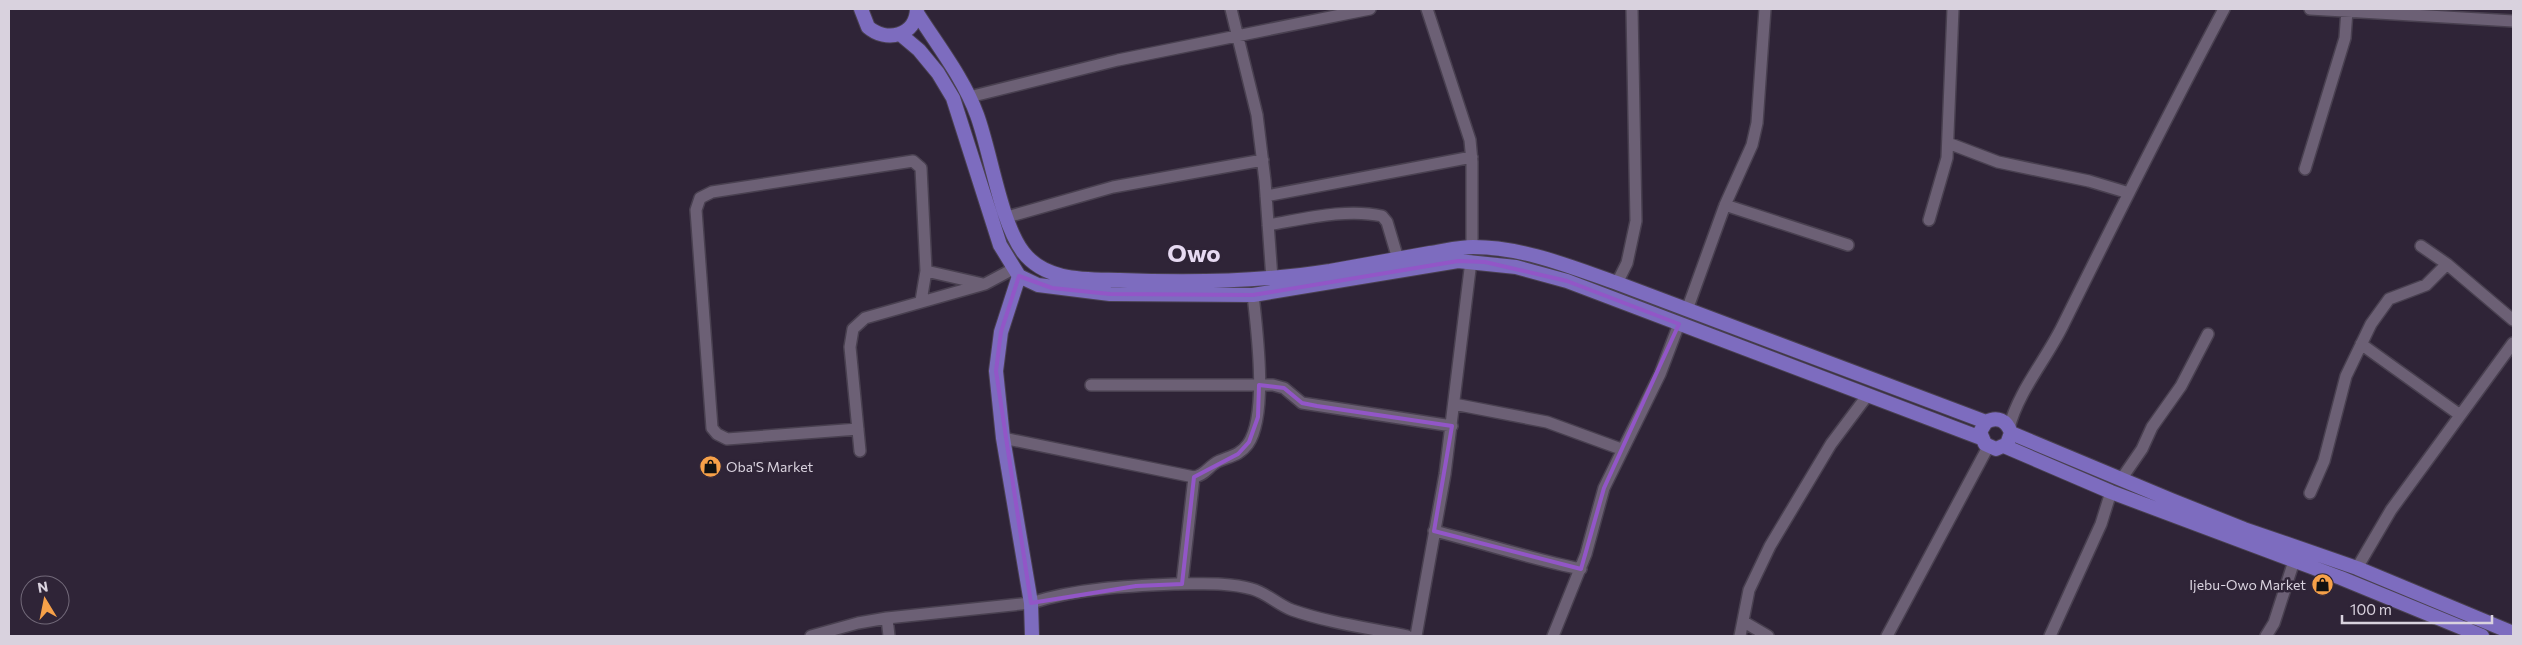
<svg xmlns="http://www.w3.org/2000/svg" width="2522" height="645" viewBox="0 0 2522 645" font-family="Commissioner,sans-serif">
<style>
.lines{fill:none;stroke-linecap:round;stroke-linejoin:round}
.minor-casing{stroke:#494050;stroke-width:14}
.major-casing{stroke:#494050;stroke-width:16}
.minor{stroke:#6c6075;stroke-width:11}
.major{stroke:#7d6cbf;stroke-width:14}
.marked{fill:none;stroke:#9256c7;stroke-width:4;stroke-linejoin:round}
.labels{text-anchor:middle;stroke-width:5;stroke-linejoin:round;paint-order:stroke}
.poi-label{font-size:14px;fill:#d9d2de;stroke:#2f2437;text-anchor:start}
.town-label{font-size:24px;font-weight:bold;fill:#e7daf2;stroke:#2f2437}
</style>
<rect width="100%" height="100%" fill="#2f2437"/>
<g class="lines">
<defs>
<path id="minor" d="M 1231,9 L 1257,115 L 1265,181 L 1272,279
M 1427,9 L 1470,140 L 1472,162 L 1472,247
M 2310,9 L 2513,21
M 969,97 L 1118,60 L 1370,9
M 1948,143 L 1998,162 L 2089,181 L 2129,193
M 2305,169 L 2345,38 L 2347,10
M 1266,196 L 1472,157
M 1725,205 L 1848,245
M 1007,217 L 1113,187 L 1263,160
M 1929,220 L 1947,158 L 1953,9
M 1268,225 C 1304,219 1346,208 1382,216 L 1387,222 L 1398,259
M 2421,246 L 2447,264 L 2513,320
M 926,271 L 983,284
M 1617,283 L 1627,263 L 1636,221 L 1632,9
M 1687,310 L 1725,205 L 1752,145 L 1757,123 L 1765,9
M 2361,344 L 2460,415
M 1091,385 L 1273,385 L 1284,388 L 1302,403 L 1452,426
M 1454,404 L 1547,422 L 1621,449
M 2009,428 C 2018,392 2045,361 2062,327 C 2115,220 2168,114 2224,9
M 858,429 L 727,439 L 717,434 L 712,428 L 696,210 L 700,198 L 712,192 L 913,161 L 921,168 L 926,271 L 921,301
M 1003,438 L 1194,477 C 1206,475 1208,466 1219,461 C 1231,456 1240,455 1248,444 C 1268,415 1257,331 1253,295
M 860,451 L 850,347 L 853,329 L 865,318 L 985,284 L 1013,269
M 2122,478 L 2142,449 L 2152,427 L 2181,386 L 2208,334
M 2310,493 L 2324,461 L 2346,376 L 2371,324 L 2389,299 L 2426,285 L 2447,264
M 1434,531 C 1484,543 1531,559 1581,569
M 2357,568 L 2391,510 L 2513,343
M 1182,584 L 1194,477
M 887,618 L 889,636
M 1744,622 L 1768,636
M 811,636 L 858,623 L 887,618 L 1031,603 C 1077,588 1129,586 1177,584 C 1202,584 1228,582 1252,589 C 1267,593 1278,605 1292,610 C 1329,623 1369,628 1407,636
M 1416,636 L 1445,474 L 1471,261
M 1553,636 L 1586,554 L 1604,488 L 1660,374 L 1679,324
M 1740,636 L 1749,590 L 1770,546 L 1831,444 L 1867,396
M 1887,636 L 1988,447
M 2050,636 L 2101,524 L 2111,492
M 2266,636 L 2274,623 L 2294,561"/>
<path id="major" d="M 861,9 L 868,27 C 886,43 916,36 917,9
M 917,13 C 938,46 964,79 977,115 C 991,153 1000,221 1023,252 C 1046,282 1087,279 1120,280 C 1191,283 1260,282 1330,271 C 1364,265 1396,259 1430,253 C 1444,251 1459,247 1473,247 C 1523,247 1571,267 1617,283 L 1986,422 C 1997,416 2007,420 2011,433 L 2007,444 L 1996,449 L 1985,444 L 1980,432 L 1986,422
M 900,34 L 919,50 L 938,73 L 953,98 L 1000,245 L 1019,276 L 1038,285 L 1110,294 L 1253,295 L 1458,261 L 1516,267 L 1567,281 L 1981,438
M 1019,276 L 1001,332 L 996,371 L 1003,438 L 1031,603 L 1032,636
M 2011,433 L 2171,500 L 2244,529 L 2357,568 L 2513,633
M 2004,446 L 2111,492 L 2341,578 L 2482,636"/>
</defs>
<use href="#minor" class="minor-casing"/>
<use href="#major" class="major-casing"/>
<use href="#minor" class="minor"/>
<use href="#major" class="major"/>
</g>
<path class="marked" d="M 1458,261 L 1485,262 L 1567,281 L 1679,324 L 1604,488 L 1581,569 L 1434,531 L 1452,426 L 1317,406 L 1302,403 L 1284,388 L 1259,385 L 1258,417 L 1249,442 L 1238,454 L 1194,477 L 1182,584 L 1136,586 L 1031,603 L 996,371 L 1001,332 L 1019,276 L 1052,288 L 1110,294 L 1253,295 Z"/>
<defs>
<symbol id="shop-disc" viewBox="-11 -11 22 22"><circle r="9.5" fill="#f7a149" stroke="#2f2437"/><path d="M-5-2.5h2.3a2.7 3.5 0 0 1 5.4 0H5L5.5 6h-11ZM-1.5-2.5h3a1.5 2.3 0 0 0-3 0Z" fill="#111"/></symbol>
</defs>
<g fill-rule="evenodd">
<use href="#shop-disc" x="698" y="454" width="25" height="25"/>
<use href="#shop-disc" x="2310" y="572" width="25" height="25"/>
</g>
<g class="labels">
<g class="poi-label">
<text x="726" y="472">Oba'S Market</text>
<text x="2306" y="590" text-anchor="end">Ijebu-Owo Market</text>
</g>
<g class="town-label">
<text x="1194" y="262">Owo</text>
</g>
</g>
<rect width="2522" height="645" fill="none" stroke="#d9d2de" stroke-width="20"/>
<g transform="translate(45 600) rotate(350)"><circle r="24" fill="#2f2437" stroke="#736a7a"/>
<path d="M0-4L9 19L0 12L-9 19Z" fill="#f7a149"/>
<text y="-8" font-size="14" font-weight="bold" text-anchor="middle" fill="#d9d2de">N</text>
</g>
<path d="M2342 615v8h150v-8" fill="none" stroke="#d9d2de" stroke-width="2.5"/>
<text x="2350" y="615" font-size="15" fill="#d9d2de" stroke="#2f2437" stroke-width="4" paint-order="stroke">100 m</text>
</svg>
